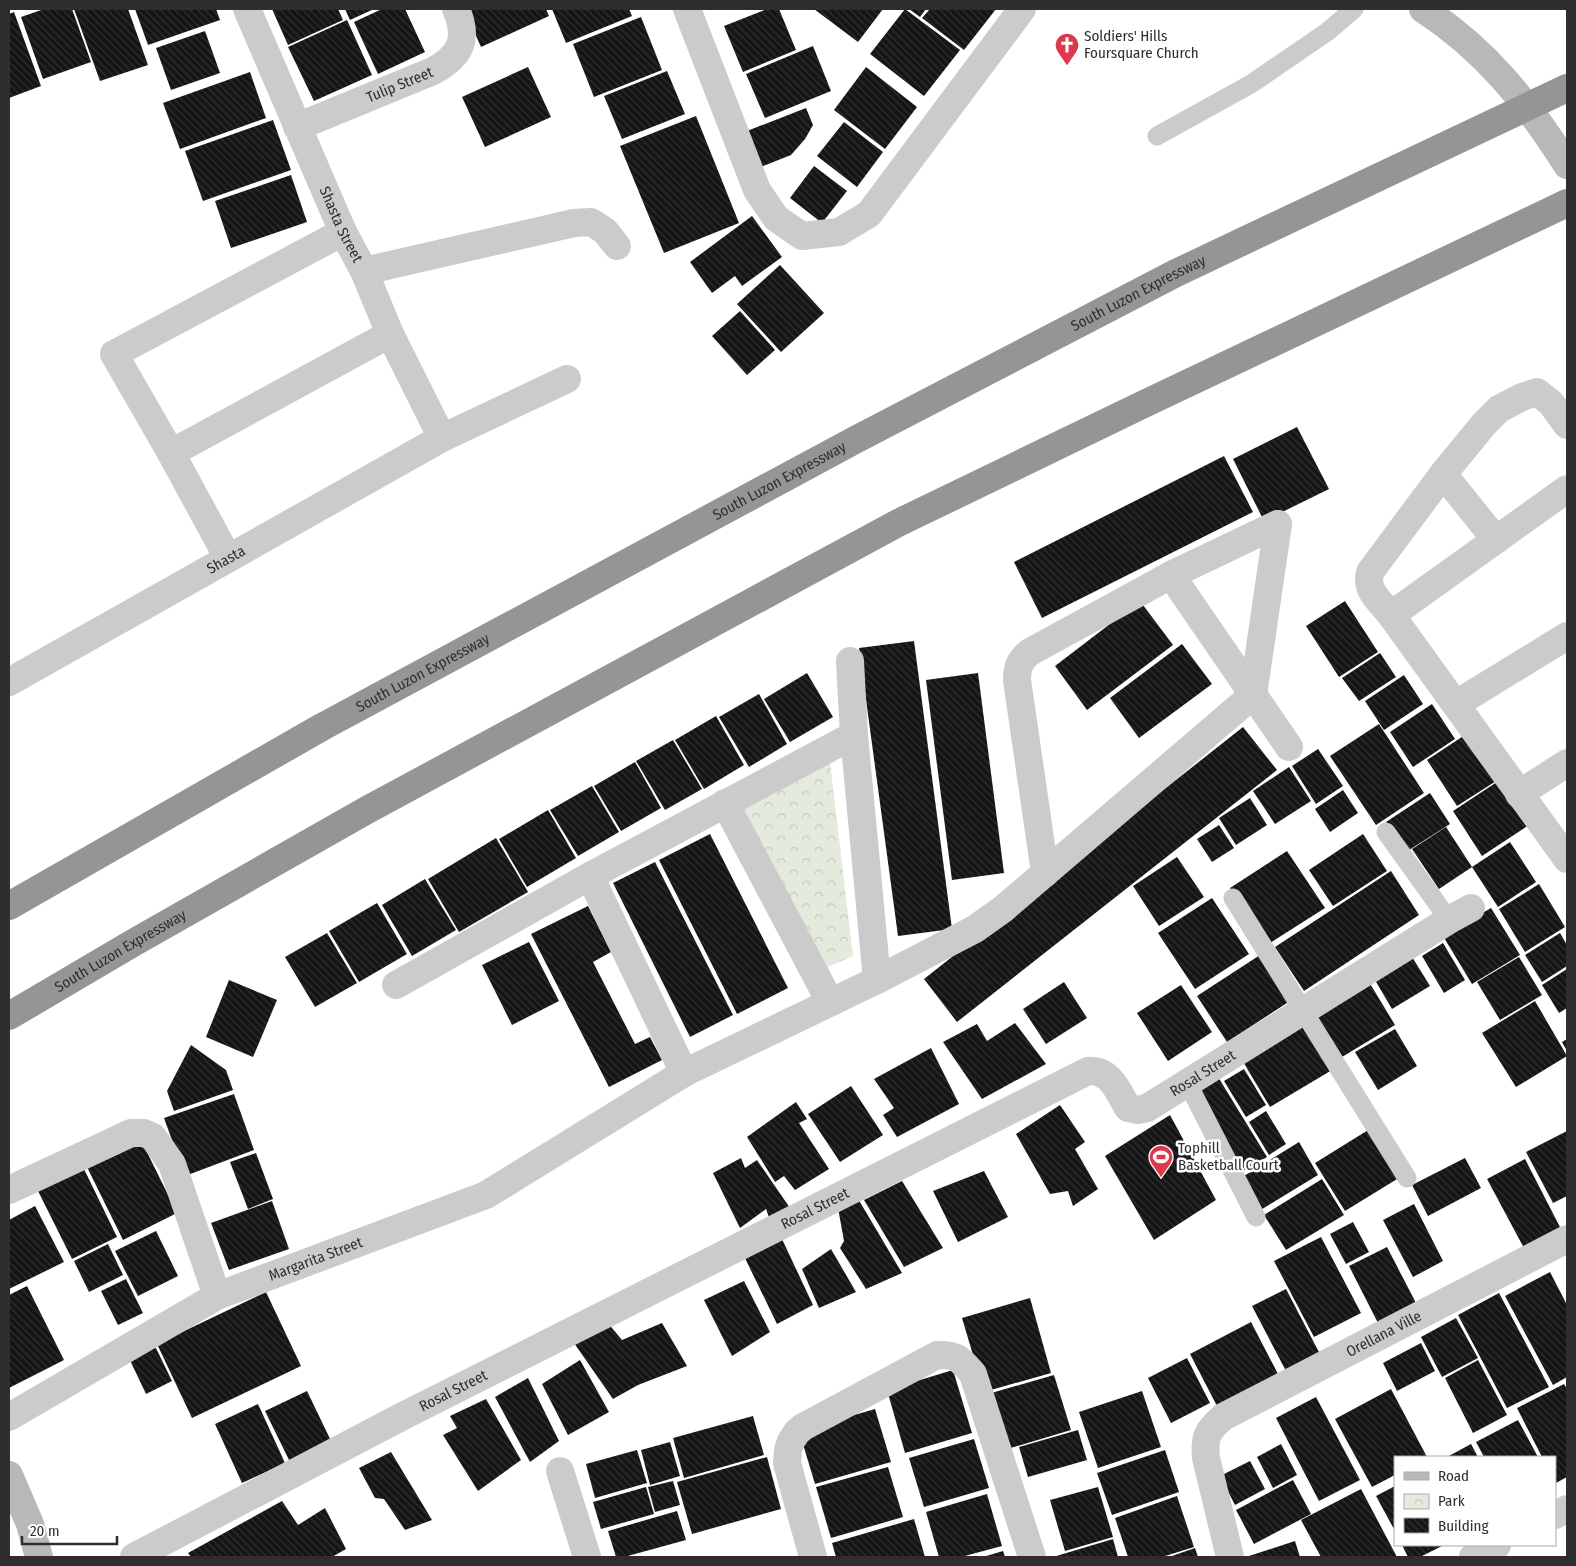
<svg xmlns="http://www.w3.org/2000/svg" width="1576" height="1566" viewBox="0 0 1576 1566" font-family="'Fira Sans Condensed',sans-serif">
<style>
.park{fill:url(#park-crowns)}
.building{fill:url(#building-back-hatch)}
.lines{fill:none;stroke-linecap:round;stroke-linejoin:round}
.lane{stroke:#cbcbcb;stroke-width:19}
.street{stroke:#cbcbcb;stroke-width:28}
.secondary{stroke:#b8b8b8;stroke-width:28}
.highway{stroke:#959595;stroke-width:28}
.labels{text-anchor:middle;stroke-width:5;stroke-linejoin:round;paint-order:stroke}
.poi-label{font-size:15px;fill:#2e2e2e;stroke:#fff;text-anchor:start}
.street-label{font-size:15px;fill:#2e2e2e;stroke:#fff}
</style>
<defs>
<pattern id="park-crowns" width="20" height="18" patternUnits="userSpaceOnUse" patternTransform="scale(1.25)"><rect width="20" height="18" fill="#e5ebdc"/><path d="M2 6a3 3 0 1 1 6 0M12 15a3 3 0 1 1 6 0" fill="none" stroke="#c5cabd"/></pattern>
<pattern id="building-back-hatch" width="6" height="6" patternUnits="userSpaceOnUse" patternTransform="scale(1.25)"><rect width="6" height="6" fill="#151515"/><path d="M-1 5l2 2M0 0l6 6M5-1l2 2" fill="none" stroke="#2f2f2f"/></pattern>
</defs>
<rect width="100%" height="100%" fill="#fff"/>
<path class="park" d="M 830,762 L 853,956 L 826,968 L 743,808 Z"/>
<path class="building" d="M 44,9 L 72,9 L 91,62 L 43,79 L 21,17 Z
M 74,9 L 128,9 L 148,65 L 100,81 Z
M 135,9 L 216,9 L 220,20 L 148,45 Z
M 272,9 L 338,9 L 343,20 L 288,45 Z
M 345,9 L 374,9 L 350,20 Z
M 382,9 L 405,9 L 425,52 L 378,74 L 354,22 Z
M 464,9 L 546,9 L 549,16 L 481,47 Z
M 552,9 L 629,9 L 632,16 L 566,43 Z
M 767,9 L 779,9 L 796,50 L 743,72 L 724,26 Z
M 814,9 L 883,9 L 858,42 Z
M 905,9 L 960,50 L 924,96 L 870,54 Z
M 909,9 L 926,9 L 920,17 Z
M 930,9 L 996,9 L 964,50 L 922,18 Z
M 14,12 L 41,86 L 9,98 L 9,14 Z
M 641,17 L 662,70 L 594,97 L 573,44 Z
M 347,20 L 372,75 L 314,101 L 288,47 Z
M 205,31 L 220,73 L 171,90 L 156,48 Z
M 813,46 L 831,91 L 765,118 L 746,74 Z
M 528,67 L 551,117 L 485,147 L 462,97 Z
M 866,67 L 917,107 L 885,149 L 834,110 Z
M 667,71 L 685,114 L 622,139 L 604,96 Z
M 250,72 L 266,118 L 180,149 L 163,103 Z
M 806,108 L 813,125 L 805,139 L 791,155 L 761,167 L 747,131 Z
M 696,116 L 739,223 L 664,253 L 620,146 Z
M 273,120 L 291,170 L 203,201 L 185,151 Z
M 844,122 L 883,152 L 857,187 L 817,156 Z
M 814,166 L 847,191 L 822,223 L 790,198 Z
M 291,175 L 307,222 L 231,248 L 215,201 Z
M 752,216 L 782,257 L 742,286 L 735,276 L 712,293 L 690,262 Z
M 780,265 L 824,313 L 781,352 L 737,304 Z
M 740,311 L 775,350 L 747,375 L 712,336 Z
M 1297,427 L 1329,489 L 1264,521 L 1233,459 Z
M 1224,456 L 1253,512 L 1042,618 L 1014,562 Z
M 1140,601 L 1173,645 L 1087,710 L 1055,666 Z
M 1345,601 L 1378,652 L 1339,677 L 1306,626 Z
M 914,641 L 952,929 L 898,936 L 859,648 Z
M 1182,644 L 1212,684 L 1139,738 L 1110,698 Z
M 1380,653 L 1396,677 L 1359,701 L 1342,678 Z
M 807,673 L 833,717 L 790,742 L 764,699 Z
M 978,673 L 1004,873 L 952,880 L 926,680 Z
M 1404,675 L 1423,704 L 1384,730 L 1365,701 Z
M 759,694 L 787,744 L 749,767 L 719,717 Z
M 1432,704 L 1455,739 L 1413,767 L 1390,732 Z
M 716,716 L 744,765 L 704,789 L 675,740 Z
M 1379,724 L 1424,793 L 1376,825 L 1330,756 Z
M 1243,727 L 1277,770 L 957,1022 L 924,979 Z
M 1474,729 L 1504,776 L 1457,806 L 1427,760 Z
M 673,740 L 702,789 L 665,810 L 636,761 Z
M 1318,749 L 1343,786 L 1316,804 L 1292,766 Z
M 635,762 L 661,808 L 621,831 L 594,786 Z
M 1289,767 L 1311,801 L 1275,824 L 1253,791 Z
M 1500,780 L 1529,825 L 1482,856 L 1453,811 Z
M 592,786 L 619,832 L 578,856 L 550,810 Z
M 1343,790 L 1358,813 L 1330,832 L 1315,809 Z
M 1430,793 L 1450,824 L 1406,852 L 1386,822 Z
M 1250,798 L 1267,825 L 1236,845 L 1219,818 Z
M 548,810 L 576,858 L 527,887 L 499,839 Z
M 1219,825 L 1234,848 L 1212,862 L 1197,839 Z
M 1446,827 L 1472,867 L 1439,889 L 1412,849 Z
M 710,834 L 788,988 L 737,1014 L 659,860 Z
M 1363,834 L 1387,871 L 1333,906 L 1309,870 Z
M 496,838 L 528,892 L 459,932 L 428,879 Z
M 1510,842 L 1536,882 L 1498,907 L 1472,867 Z
M 1287,851 L 1325,908 L 1267,945 L 1230,888 Z
M 1177,857 L 1204,897 L 1159,926 L 1133,886 Z
M 655,862 L 733,1015 L 690,1037 L 613,883 Z
M 1391,871 L 1419,915 L 1304,991 L 1275,947 Z
M 425,879 L 456,930 L 412,956 L 382,905 Z
M 1539,884 L 1565,927 L 1525,952 L 1499,909 Z
M 1212,898 L 1249,954 L 1195,989 L 1158,933 Z
M 377,903 L 407,954 L 359,982 L 329,931 Z
M 588,906 L 611,952 L 593,962 L 635,1044 L 650,1037 L 662,1060 L 609,1087 L 531,934 Z
M 1491,908 L 1520,955 L 1472,984 L 1443,936 Z
M 327,933 L 357,983 L 315,1007 L 285,957 Z
M 1560,933 L 1567,945 L 1567,966 L 1542,982 L 1525,955 Z
M 529,942 L 559,1001 L 512,1025 L 482,965 Z
M 1443,943 L 1465,980 L 1444,993 L 1422,956 Z
M 1409,952 L 1430,986 L 1392,1009 L 1372,975 Z
M 1260,955 L 1290,1001 L 1227,1042 L 1197,996 Z
M 1519,957 L 1542,995 L 1500,1020 L 1477,982 Z
M 1567,969 L 1567,1008 L 1559,1013 L 1542,985 Z
M 1366,977 L 1395,1025 L 1337,1060 L 1308,1013 Z
M 229,980 L 277,1000 L 253,1057 L 206,1037 Z
M 1064,982 L 1087,1018 L 1046,1044 L 1023,1009 Z
M 1181,985 L 1212,1032 L 1168,1061 L 1137,1013 Z
M 1535,1001 L 1567,1056 L 1516,1087 L 1482,1033 Z
M 1300,1018 L 1332,1070 L 1270,1107 L 1239,1055 Z
M 1015,1023 L 1046,1064 L 982,1099 L 943,1042 L 977,1024 L 987,1041 Z
M 1395,1029 L 1417,1066 L 1378,1090 L 1355,1052 Z
M 1567,1039 L 1567,1051 L 1562,1042 Z
M 191,1045 L 226,1070 L 233,1090 L 174,1111 L 167,1091 Z
M 931,1048 L 959,1104 L 897,1137 L 883,1115 L 894,1108 L 874,1079 Z
M 1244,1069 L 1266,1105 L 1246,1117 L 1224,1081 Z
M 1215,1072 L 1267,1157 L 1243,1171 L 1191,1086 Z
M 851,1086 L 883,1135 L 840,1162 L 808,1114 Z
M 234,1094 L 254,1150 L 185,1176 L 164,1118 Z
M 796,1102 L 807,1119 L 799,1123 L 829,1169 L 795,1190 L 784,1176 L 775,1182 L 747,1137 Z
M 1060,1105 L 1085,1142 L 1075,1149 L 1098,1189 L 1073,1206 L 1068,1191 L 1050,1194 L 1016,1134 Z
M 1266,1111 L 1286,1144 L 1269,1155 L 1249,1122 Z
M 1170,1115 L 1216,1200 L 1154,1240 L 1105,1156 Z
M 1373,1127 L 1402,1176 L 1345,1211 L 1315,1163 Z
M 1567,1131 L 1567,1196 L 1553,1203 L 1526,1152 Z
M 141,1140 L 177,1213 L 123,1240 L 87,1167 Z
M 1299,1142 L 1318,1175 L 1259,1211 L 1239,1179 Z
M 256,1153 L 273,1199 L 248,1209 L 230,1162 Z
M 741,1158 L 745,1168 L 757,1160 L 790,1208 L 770,1220 L 766,1209 L 740,1228 L 713,1173 Z
M 1465,1158 L 1481,1188 L 1428,1216 L 1412,1185 Z
M 1525,1159 L 1562,1231 L 1525,1250 L 1487,1179 Z
M 84,1169 L 117,1237 L 72,1259 L 38,1191 Z
M 984,1171 L 1008,1217 L 958,1242 L 933,1191 Z
M 1322,1179 L 1344,1215 L 1286,1250 L 1264,1215 Z
M 902,1181 L 943,1248 L 904,1267 L 864,1200 Z
M 857,1197 L 902,1273 L 866,1289 L 840,1248 L 844,1241 L 838,1208 Z
M 272,1201 L 289,1249 L 229,1270 L 211,1223 Z
M 1414,1204 L 1443,1261 L 1413,1277 L 1383,1220 Z
M 35,1206 L 64,1262 L 9,1289 L 9,1220 Z
M 1353,1222 L 1369,1252 L 1346,1264 L 1330,1234 Z
M 156,1231 L 178,1276 L 138,1296 L 115,1251 Z
M 781,1237 L 813,1305 L 777,1324 L 744,1256 Z
M 1321,1237 L 1361,1313 L 1314,1337 L 1274,1261 Z
M 108,1244 L 123,1275 L 89,1292 L 74,1261 Z
M 1387,1247 L 1416,1303 L 1378,1323 L 1349,1266 Z
M 831,1249 L 856,1292 L 819,1308 L 802,1269 Z
M 1550,1272 L 1567,1305 L 1567,1377 L 1553,1385 L 1505,1296 Z
M 126,1279 L 143,1313 L 118,1325 L 101,1291 Z
M 744,1281 L 770,1332 L 732,1356 L 704,1300 Z
M 27,1286 L 64,1360 L 9,1388 L 9,1295 Z
M 1286,1289 L 1321,1356 L 1287,1373 L 1252,1306 Z
M 266,1292 L 301,1366 L 192,1418 L 157,1344 Z
M 1499,1293 L 1549,1387 L 1507,1408 L 1458,1315 Z
M 1030,1298 L 1051,1373 L 984,1392 L 962,1318 Z
M 1456,1318 L 1478,1358 L 1442,1377 L 1421,1337 Z
M 607,1322 L 622,1340 L 662,1323 L 687,1366 L 638,1385 L 613,1399 L 574,1343 Z
M 1251,1322 L 1278,1374 L 1217,1406 L 1190,1354 Z
M 1421,1343 L 1435,1371 L 1397,1391 L 1383,1363 Z
M 154,1344 L 172,1381 L 146,1394 L 128,1356 Z
M 1187,1358 L 1210,1403 L 1171,1423 L 1148,1378 Z
M 580,1360 L 609,1412 L 568,1435 L 542,1384 Z
M 1478,1360 L 1507,1415 L 1473,1433 L 1445,1378 Z
M 953,1370 L 972,1433 L 905,1453 L 887,1390 Z
M 1054,1375 L 1071,1430 L 1004,1450 L 988,1394 Z
M 528,1378 L 559,1441 L 530,1462 L 495,1397 Z
M 1564,1384 L 1567,1389 L 1567,1477 L 1556,1483 L 1555,1457 L 1542,1457 L 1517,1408 Z
M 1391,1389 L 1427,1457 L 1395,1457 L 1395,1475 L 1372,1487 L 1335,1419 Z
M 307,1391 L 332,1443 L 290,1462 L 265,1411 Z
M 1142,1391 L 1161,1447 L 1098,1468 L 1079,1412 Z
M 1316,1397 L 1360,1480 L 1319,1501 L 1276,1418 Z
M 486,1399 L 521,1460 L 478,1491 L 443,1435 L 457,1428 L 450,1416 Z
M 258,1404 L 285,1463 L 242,1483 L 215,1424 Z
M 875,1409 L 891,1462 L 815,1484 L 799,1431 Z
M 753,1416 L 764,1455 L 684,1478 L 673,1438 Z
M 1518,1420 L 1538,1457 L 1484,1457 L 1476,1442 Z
M 1078,1430 L 1087,1460 L 1028,1477 L 1019,1447 Z
M 974,1439 L 989,1488 L 924,1507 L 909,1458 Z
M 670,1442 L 680,1476 L 650,1485 L 641,1450 Z
M 1281,1444 L 1297,1475 L 1273,1488 L 1257,1457 Z
M 1471,1444 L 1478,1457 L 1447,1457 Z
M 637,1450 L 647,1483 L 595,1498 L 586,1464 Z
M 1165,1450 L 1179,1492 L 1112,1515 L 1097,1473 Z
M 391,1452 L 432,1520 L 405,1530 L 384,1499 L 375,1498 L 359,1468 Z
M 767,1457 L 781,1509 L 692,1534 L 677,1482 Z
M 1250,1461 L 1265,1489 L 1235,1505 L 1220,1476 Z
M 888,1467 L 903,1517 L 831,1538 L 816,1487 Z
M 1293,1480 L 1311,1514 L 1254,1544 L 1236,1510 Z
M 673,1481 L 680,1505 L 655,1512 L 648,1487 Z
M 1395,1486 L 1395,1531 L 1376,1496 Z
M 646,1487 L 654,1514 L 601,1529 L 593,1502 Z
M 1098,1487 L 1113,1537 L 1065,1551 L 1050,1500 Z
M 1361,1489 L 1397,1557 L 1321,1557 L 1301,1520 Z
M 987,1494 L 1002,1546 L 961,1557 L 939,1557 L 926,1512 Z
M 1177,1496 L 1194,1547 L 1162,1557 L 1128,1557 L 1115,1518 Z
M 282,1501 L 298,1525 L 325,1508 L 346,1549 L 332,1557 L 191,1557 L 188,1553 Z
M 677,1511 L 686,1540 L 624,1557 L 616,1557 L 608,1531 Z
M 914,1519 L 925,1557 L 836,1557 L 832,1543 Z
M 1113,1539 L 1118,1557 L 1053,1557 Z
M 1295,1541 L 1300,1557 L 1246,1557 Z
M 1402,1545 L 1444,1545 L 1420,1557 L 1408,1557 Z
M 1195,1548 L 1198,1557 L 1169,1557 Z
M 1003,1551 L 1005,1557 L 983,1557 Z"/>
<g class="lines">
<path class="lane" d="M 1157,136 L 1251,84 L 1327,32 L 1354,9
M 1386,832 L 1449,920
M 1233,898 L 1407,1178
M 1188,1084 L 1256,1217"/>
<g class="street">
<path id="s1" d="M 247,9 L 343,232 L 364,271 L 390,334 L 442,438"/>
<path d="M 687,9 L 757,190 L 776,218 L 802,236 L 839,232 L 869,214 L 1022,9"/>
<path id="s2" d="M 297,127 L 433,71 C 461,56 469,39 456,9"/>
<path d="M 364,271 L 574,223 L 591,222 L 605,231 L 617,246"/>
<path d="M 1567,425 L 1551,403 L 1537,392 L 1522,397 L 1499,409 L 1484,424 L 1443,474 L 1370,572 C 1365,591 1380,601 1391,615 L 1567,859"/>
<path d="M 171,453 L 390,334"/>
<path d="M 1443,474 L 1496,540"/>
<path d="M 228,558 L 171,453 L 114,354 L 343,232"/>
<path d="M 1171,575 L 1289,747"/>
<path d="M 1391,615 L 1567,489"/>
<path d="M 850,661 L 854,735 L 877,980"/>
<path id="s3" d="M 9,682 L 442,438 L 567,379"/>
<path d="M 1456,704 L 1567,636"/>
<path d="M 1519,794 L 1567,763"/>
<path d="M 725,803 L 830,1002"/>
<path d="M 1045,873 L 1017,680 C 1017,667 1020,660 1030,652 L 1171,575 L 1278,524"/>
<path d="M 590,876 L 684,1073"/>
<path d="M 396,985 L 590,876 L 854,735"/>
<path d="M 9,1190 L 131,1133 L 144,1133 L 153,1137 L 172,1164 L 217,1296"/>
<path id="s4" d="M 9,1417 L 217,1296 L 486,1195 L 684,1073 L 877,980 L 975,929 L 1003,909 L 1253,695 L 1278,524"/>
<path d="M 560,1471 L 587,1557"/>
<path d="M 1555,1515 L 1567,1509"/>
<path id="s5" d="M 134,1557 L 403,1416 L 1088,1071 C 1110,1069 1118,1091 1128,1108 L 1138,1110 L 1147,1108 L 1449,920 L 1471,908"/>
<path d="M 813,1557 L 787,1463 L 788,1450 L 791,1441 L 797,1432 L 803,1427 L 937,1355 C 957,1354 960,1359 973,1374 L 1032,1557"/>
<path id="s6" d="M 1230,1557 L 1206,1458 C 1204,1437 1207,1431 1223,1417 L 1567,1239"/>
<path d="M 1473,1557 L 1497,1545"/>
</g>
<path class="secondary" d="M 1423,9 C 1486,50 1527,102 1567,165
M 9,1475 L 30,1524 L 39,1557"/>
<g class="highway">
<path id="s7" d="M 9,906 L 322,727 L 855,440 L 1176,273 L 1567,88"/>
<path id="s8" d="M 9,1016 L 133,943 L 367,810 L 898,523 L 1144,404 L 1567,203"/>
</g>
</g>
<defs>
<symbol id="church-pin" viewBox="-11 -11 22 30"><path d="M0 17L-7.5 6A9.5 9.5 0 1 1 7.5 6Z" fill="#dd384c" stroke="#fff"/><path d="M-1.2-6h2.4v3.5h3.3v2.4h-3.3V6h-2.4V-.1h-3.3v-2.4h3.3Z" fill="#fff"/></symbol>
<symbol id="stadium-pin" viewBox="-11 -11 22 30"><path d="M0 17L-7.5 6A9.5 9.5 0 1 1 7.5 6Z" fill="#dd384c" stroke="#fff"/><path d="M0-5a6.5 5 0 1 0 0 10a6.5 5 0 1 0 0-10ZM-3.5-1.8h7v3.6h-7Z" fill="#fff"/></symbol>
</defs>
<g fill-rule="evenodd">
<use href="#church-pin" x="1053" y="31" width="28" height="38"/>
<use href="#stadium-pin" x="1147" y="1143" width="28" height="38"/>
</g>
<g class="labels">
<g class="poi-label">
<text x="1084" y="41">Soldiers' Hills<tspan x="1084" dy="17">Foursquare Church</tspan></text>
<text x="1178" y="1153">Tophill<tspan x="1178" dy="17">Basketball Court</tspan></text>
</g>
<g class="street-label">
<text dy="5" stroke="none"><textPath href="#s2" startOffset="111">Tulip Street</textPath></text>
<text dy="5" stroke="none"><textPath href="#s1" startOffset="235">Shasta Street</textPath></text>
<text dy="5" stroke="none"><textPath href="#s7" startOffset="1285">South Luzon Expressway</textPath></text>
<text dy="5" stroke="none"><textPath href="#s7" startOffset="880">South Luzon Expressway</textPath></text>
<text dy="5" stroke="none"><textPath href="#s3" startOffset="249">Shasta</textPath></text>
<text dy="5" stroke="none"><textPath href="#s7" startOffset="475">South Luzon Expressway</textPath></text>
<text dy="5" stroke="none"><textPath href="#s8" startOffset="129">South Luzon Expressway</textPath></text>
<text dy="5" stroke="none"><textPath href="#s5" startOffset="1214">Rosal Street</textPath></text>
<text dy="5" stroke="none"><textPath href="#s5" startOffset="765">Rosal Street</textPath></text>
<text dy="5" stroke="none"><textPath href="#s4" startOffset="346">Margarita Street</textPath></text>
<text dy="5" stroke="none"><textPath href="#s6" startOffset="330">Orellana Ville</textPath></text>
<text dy="5" stroke="none"><textPath href="#s5" startOffset="360">Rosal Street</textPath></text>
</g>
</g>
<rect width="1576" height="1566" fill="none" stroke="#2e2e2e" stroke-width="20"/>
<rect x="1394" y="1456" width="162" height="90" fill="#ffffff" stroke="#ababab"/>
<rect x="1404" y="1472" width="25" height="8" fill="#b8b8b8" stroke="#ababab"/>
<text x="1438" y="1481" font-size="15" fill="#2e2e2e">Road</text>
<rect x="1404" y="1494" width="25" height="15" fill="url(#park-crowns)" stroke="#ababab"/>
<text x="1438" y="1506" font-size="15" fill="#2e2e2e">Park</text>
<rect x="1404" y="1518" width="25" height="15" fill="url(#building-back-hatch)" stroke="#ababab"/>
<text x="1438" y="1531" font-size="15" fill="#2e2e2e">Building</text>
<path d="M22 1536v8h95v-8" fill="none" stroke="#2e2e2e" stroke-width="2.5"/>
<text x="30" y="1536" font-size="15" fill="#2e2e2e" stroke="#ffffff" stroke-width="4" paint-order="stroke">20 m</text>
</svg>
